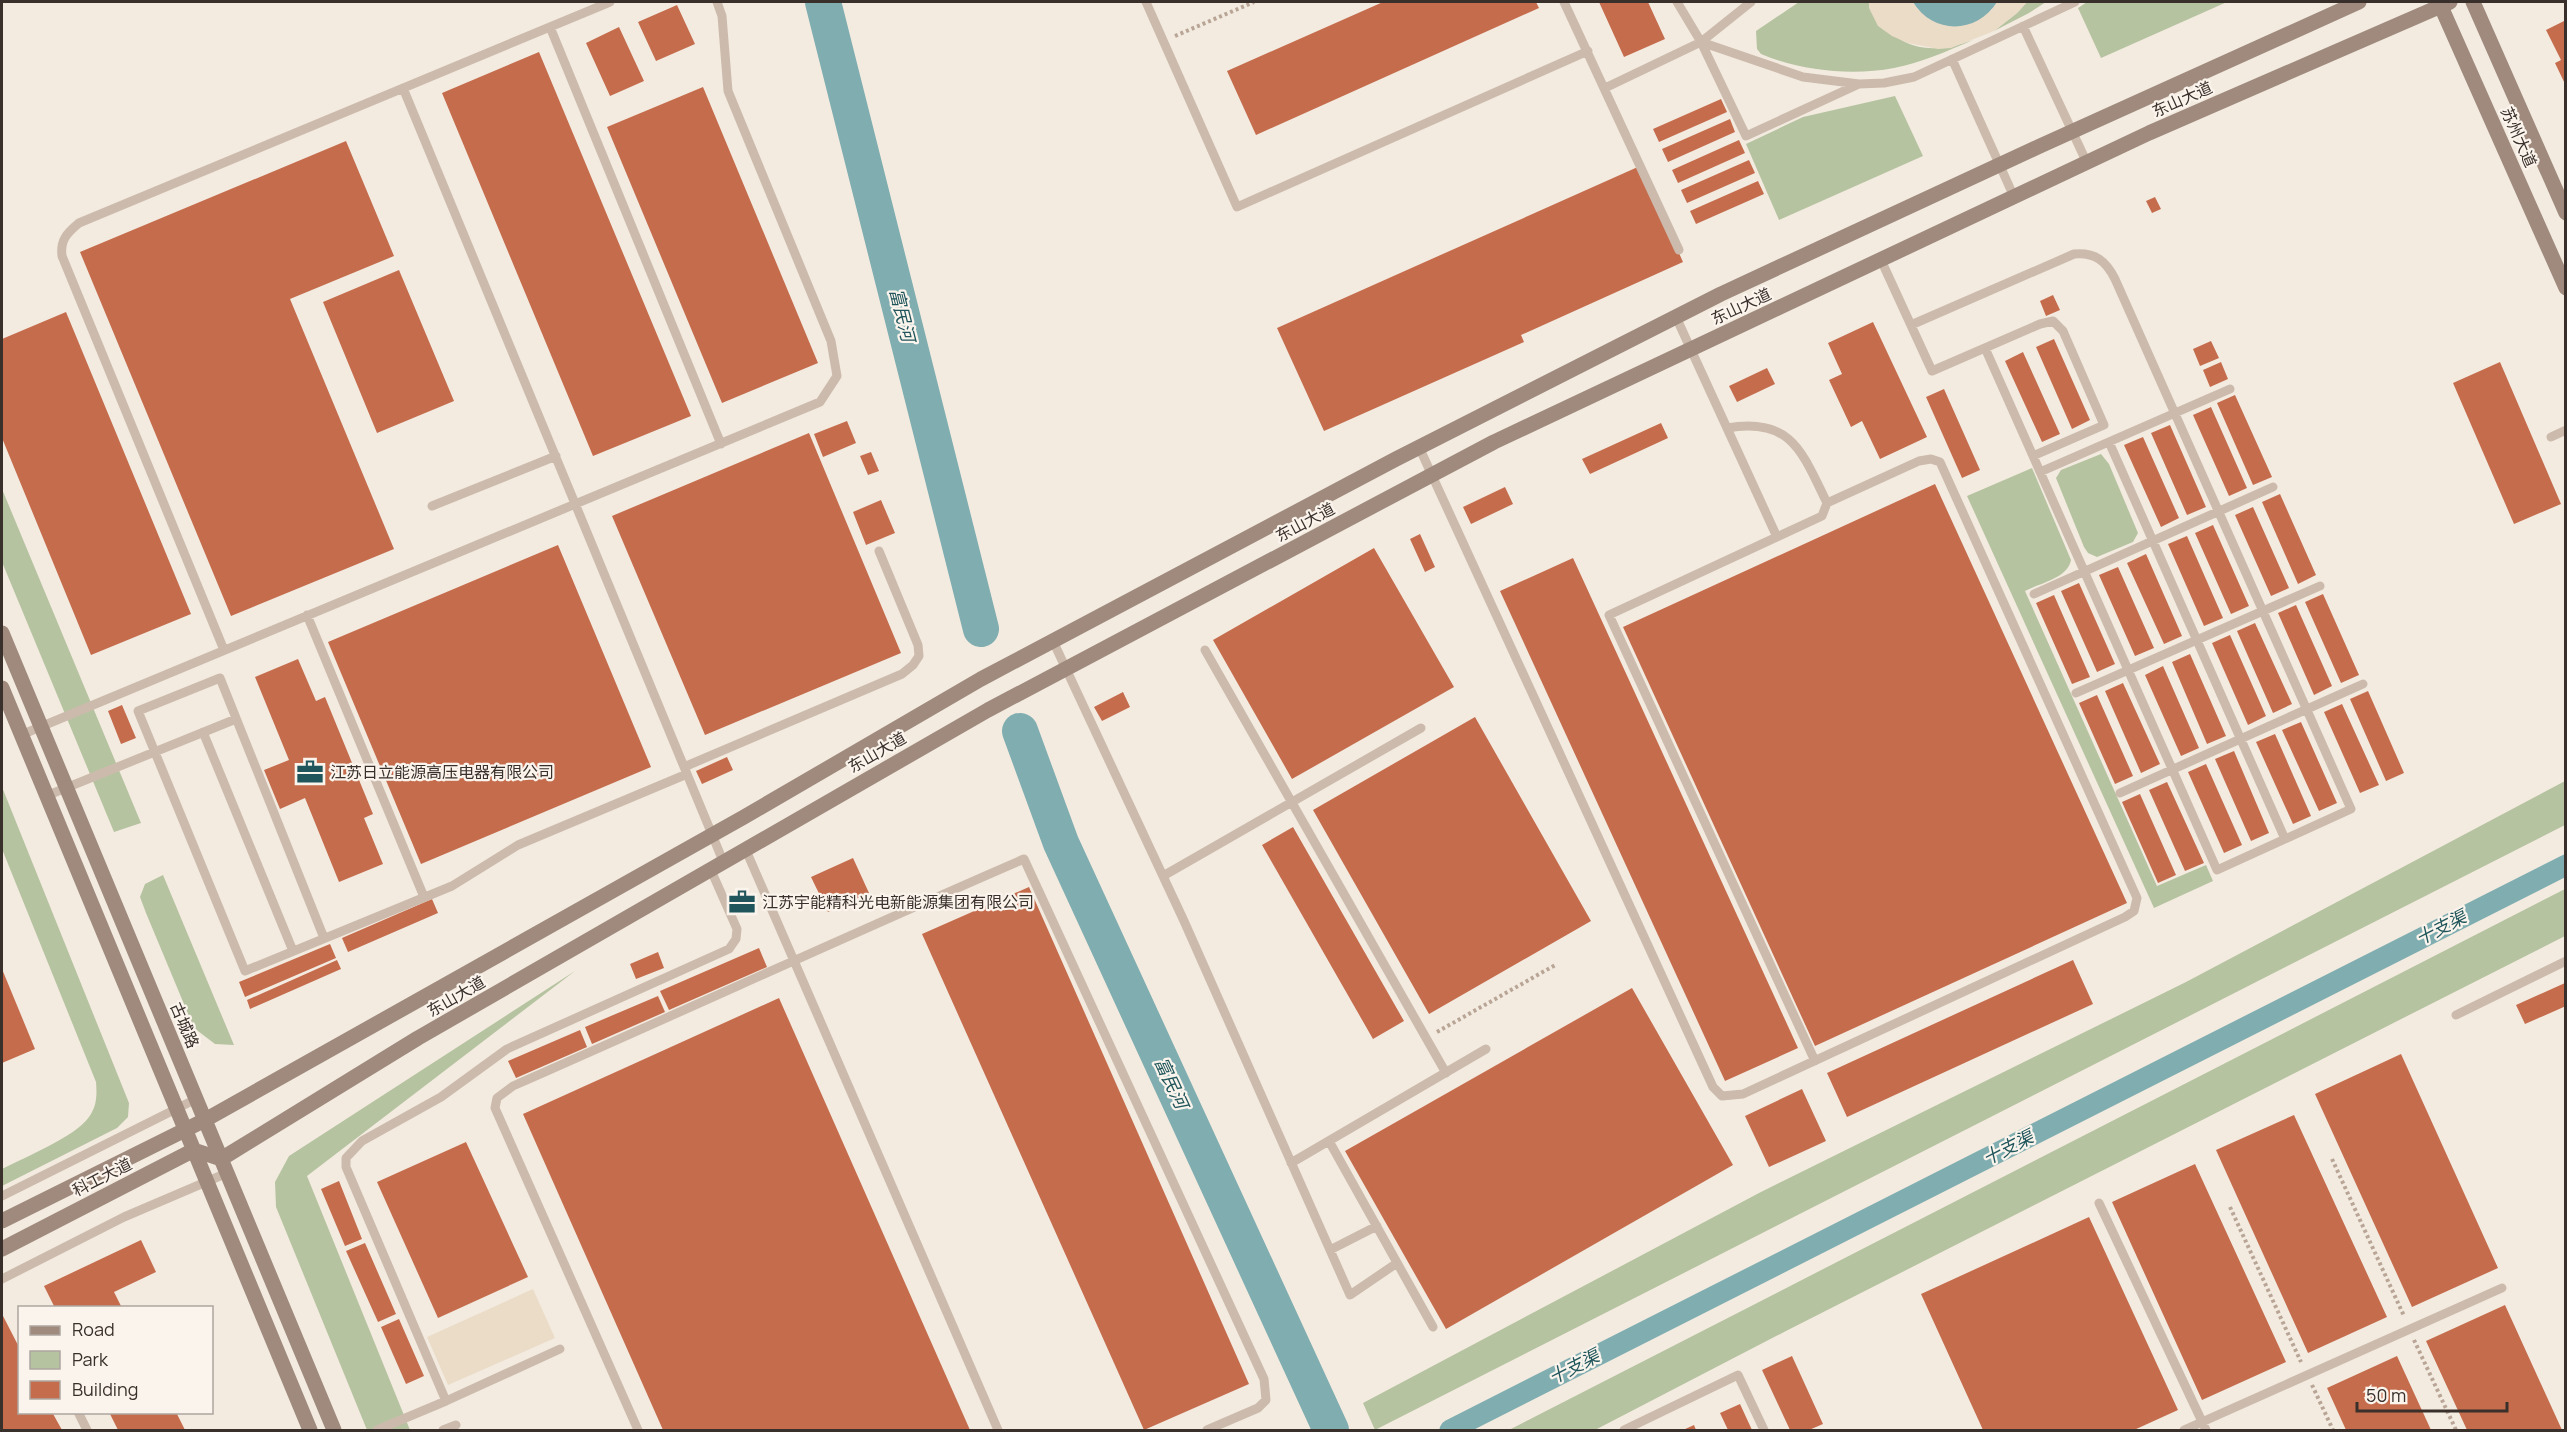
<svg xmlns="http://www.w3.org/2000/svg" width="2567" height="1432" viewBox="0 0 2567 1432" font-family="Manrope,'Noto Sans SC',sans-serif">
<style>
.green{fill:#b6c3a0}
.plaza{fill:#ebdcc8}
.water{fill:#7fadb0}
.lines{fill:none;stroke-linecap:round;stroke-linejoin:round}
.canal{stroke:#7fadb0;stroke-width:21}
.river{stroke:#7fadb0;stroke-width:36}
.building{fill:#c56c4d}
.path{stroke:#b8a596;stroke-width:4;stroke-dasharray:3 3;stroke-linecap:butt}
.lane{stroke:#ccbbac;stroke-width:9}
.secondary{stroke:#9f8a7d;stroke-width:15}
.labels{text-anchor:middle;stroke-width:4.5;stroke-linejoin:round;paint-order:stroke}
.street-label{font-size:16px;fill:#3a302b;stroke:#faf4ed}
.poi-label{font-size:16px;fill:#3a302b;stroke:#faf4ed;text-anchor:start}
.water-label{font-size:18px;font-style:italic;fill:#20565b;stroke:#faf4ed}
</style>
<rect width="100%" height="100%" fill="#f3ebe0"/>
<path class="green" d="M 1799,2 L 1869,2 C 1869,10 1874,15 1880,21 C 1906,53 1936,53 1973,40 C 1947,51 1921,63 1894,68 C 1852,76 1801,71 1761,54 L 1757,49 L 1756,31 Z
M 2027,2 L 2046,2 L 2029,13 L 1994,31 L 2017,13 Z
M 2087,2 L 2227,2 L 2101,58 L 2078,8 Z
M 1895,96 L 1923,156 L 1779,220 L 1746,144 L 1803,117 Z
M 2101,454 L 2109,464 L 2138,533 L 2133,542 L 2097,557 L 2088,553 L 2084,547 L 2056,478 L 2061,470 Z
M 2032,468 L 2071,560 C 2068,578 2040,583 2025,591 L 2157,886 L 2206,865 L 2213,881 L 2154,908 L 1967,496 Z
M 2,489 L 141,823 L 114,832 L 2,562 Z
M 2565,781 L 2565,825 L 1375,1430 L 1363,1403 L 1759,1193 L 2186,982 Z
M 2,787 L 129,1103 L 128,1117 L 117,1128 L 2,1186 L 2,1169 C 25,1157 75,1137 89,1117 C 97,1106 97,1095 96,1082 L 2,849 Z
M 163,875 L 234,1045 L 215,1044 L 194,1028 L 146,913 L 140,897 L 145,884 Z
M 2565,889 L 2565,936 L 1786,1331 L 1595,1430 L 1509,1430 Z
M 575,971 L 307,1176 L 410,1430 L 367,1430 L 276,1207 L 275,1182 L 289,1156 Z"/>
<path class="plaza" d="M 1869,2 L 1913,2 L 1918,10 L 1991,11 L 1997,2 L 2027,2 L 2017,13 L 1994,31 L 1951,48 L 1938,49 L 1908,43 L 1892,36 L 1878,26 L 1869,8 Z
M 533,1289 L 555,1338 L 448,1385 L 427,1337 Z"/>
<path class="water" d="M 1913,2 L 1997,2 C 1977,34 1933,35 1913,2 Z"/>
<g class="lines">
<path class="canal" d="M 1450,1430 L 2566,865"/>
<path class="river" d="M 823,2 L 981,629
M 1020,731 L 1061,843 L 1331,1430"/>
</g>
<path class="building" d="M 1383,2 L 1536,2 L 1539,8 L 1256,135 L 1227,71 Z
M 1599,2 L 1648,2 L 1665,39 L 1624,57 Z
M 677,5 L 695,44 L 656,61 L 638,22 Z
M 2566,20 L 2566,86 L 2555,63 L 2561,60 L 2546,30 Z
M 619,27 L 644,81 L 610,96 L 586,43 Z
M 539,52 L 691,416 L 593,456 L 442,93 Z
M 703,87 L 818,363 L 722,403 L 607,127 Z
M 1721,99 L 1727,112 L 1659,142 L 1653,129 Z
M 1730,119 L 1735,132 L 1668,162 L 1662,149 Z
M 1739,140 L 1745,153 L 1678,183 L 1672,170 Z
M 346,141 L 394,256 L 290,299 L 394,549 L 231,616 L 80,252 Z
M 1749,160 L 1755,173 L 1687,203 L 1681,190 Z
M 1640,166 L 1683,262 L 1521,335 L 1524,342 L 1324,431 L 1277,328 Z
M 1758,181 L 1764,194 L 1696,224 L 1690,211 Z
M 2155,197 L 2161,209 L 2152,213 L 2146,201 Z
M 399,270 L 454,401 L 377,433 L 323,302 Z
M 2053,295 L 2060,310 L 2046,316 L 2040,301 Z
M 66,312 L 191,614 L 91,655 L 2,438 L 2,339 Z
M 1873,322 L 1927,437 L 1880,459 L 1862,421 L 1851,427 L 1829,380 L 1842,374 L 1828,343 Z
M 2054,339 L 2090,420 L 2072,429 L 2036,347 Z
M 2211,341 L 2219,358 L 2200,366 L 2193,349 Z
M 2023,352 L 2060,434 L 2042,442 L 2005,361 Z
M 2221,362 L 2228,379 L 2210,387 L 2203,370 Z
M 2500,362 L 2561,504 L 2514,524 L 2453,383 Z
M 1767,368 L 1775,384 L 1737,402 L 1729,386 Z
M 1944,389 L 1980,470 L 1962,478 L 1926,397 Z
M 2235,395 L 2272,477 L 2253,485 L 2217,403 Z
M 2211,407 L 2247,488 L 2229,496 L 2193,415 Z
M 847,421 L 856,443 L 823,457 L 814,434 Z
M 1661,423 L 1668,438 L 1590,474 L 1582,459 Z
M 2170,425 L 2206,507 L 2187,515 L 2151,433 Z
M 809,433 L 901,653 L 705,735 L 612,516 Z
M 2143,437 L 2179,518 L 2161,527 L 2124,445 Z
M 871,452 L 879,471 L 868,475 L 860,456 Z
M 1935,484 L 2127,903 L 1815,1046 L 1623,627 Z
M 1505,487 L 1513,504 L 1471,524 L 1463,507 Z
M 2280,494 L 2316,575 L 2298,584 L 2262,502 Z
M 881,500 L 895,533 L 866,545 L 853,512 Z
M 2253,507 L 2289,588 L 2271,596 L 2235,515 Z
M 2213,525 L 2249,606 L 2231,614 L 2195,533 Z
M 1420,534 L 1435,567 L 1425,572 L 1410,539 Z
M 2187,536 L 2223,618 L 2204,626 L 2168,544 Z
M 558,545 L 651,767 L 421,864 L 328,642 Z
M 1374,548 L 1454,687 L 1292,779 L 1213,640 Z
M 2146,554 L 2182,636 L 2164,644 L 2127,563 Z
M 1573,558 L 1798,1048 L 1725,1081 L 1500,591 Z
M 2118,567 L 2154,648 L 2135,656 L 2099,575 Z
M 2079,583 L 2115,664 L 2097,672 L 2061,591 Z
M 2323,594 L 2359,675 L 2341,683 L 2305,602 Z
M 2054,595 L 2090,677 L 2072,684 L 2036,603 Z
M 2296,605 L 2332,686 L 2314,695 L 2278,613 Z
M 2255,623 L 2292,704 L 2273,713 L 2237,631 Z
M 2230,635 L 2266,716 L 2248,725 L 2212,643 Z
M 2190,654 L 2226,736 L 2207,744 L 2172,662 Z
M 298,659 L 316,701 L 325,697 L 373,814 L 364,818 L 383,864 L 339,882 L 305,798 L 280,809 L 264,770 L 289,760 L 255,677 Z
M 2163,666 L 2199,748 L 2181,756 L 2145,675 Z
M 2123,683 L 2160,764 L 2141,773 L 2105,691 Z
M 2368,691 L 2404,773 L 2386,781 L 2350,699 Z
M 1123,692 L 1130,707 L 1102,721 L 1094,707 Z
M 2097,695 L 2133,776 L 2115,784 L 2079,703 Z
M 2342,704 L 2379,785 L 2360,793 L 2324,712 Z
M 122,705 L 136,738 L 121,744 L 108,711 Z
M 1475,717 L 1591,921 L 1429,1014 L 1313,810 Z
M 2301,722 L 2337,803 L 2319,811 L 2282,730 Z
M 2275,734 L 2311,816 L 2293,824 L 2256,742 Z
M 2234,751 L 2269,833 L 2251,841 L 2215,759 Z
M 727,757 L 733,770 L 702,784 L 696,771 Z
M 2206,764 L 2242,845 L 2224,853 L 2188,772 Z
M 2167,782 L 2204,863 L 2185,871 L 2149,790 Z
M 2140,794 L 2176,875 L 2158,883 L 2122,802 Z
M 1293,827 L 1404,1021 L 1373,1039 L 1262,845 Z
M 853,858 L 869,893 L 828,912 L 811,877 Z
M 1029,887 L 1249,1384 L 1144,1430 L 922,934 Z
M 432,899 L 438,913 L 348,952 L 342,938 Z
M 330,944 L 336,958 L 245,997 L 239,982 Z
M 759,948 L 767,967 L 669,1010 L 660,991 Z
M 658,952 L 664,968 L 636,979 L 630,964 Z
M 337,960 L 341,969 L 250,1009 L 247,1000 Z
M 2073,960 L 2093,1004 L 1847,1117 L 1827,1073 Z
M 2,969 L 35,1049 L 2,1063 Z
M 2565,983 L 2566,1006 L 2525,1024 L 2516,1005 Z
M 1632,988 L 1733,1165 L 1446,1329 L 1345,1151 Z
M 658,996 L 665,1012 L 592,1044 L 585,1027 Z
M 779,998 L 970,1430 L 663,1430 L 523,1114 Z
M 580,1030 L 587,1047 L 516,1078 L 508,1061 Z
M 2401,1054 L 2498,1268 L 2412,1307 L 2315,1094 Z
M 1802,1089 L 1826,1141 L 1769,1167 L 1745,1116 Z
M 2294,1115 L 2387,1317 L 2308,1353 L 2216,1150 Z
M 466,1142 L 528,1277 L 438,1318 L 377,1182 Z
M 2195,1164 L 2286,1362 L 2202,1400 L 2112,1202 Z
M 339,1181 L 362,1239 L 345,1246 L 321,1189 Z
M 2089,1217 L 2178,1410 L 2134,1430 L 1983,1430 L 1921,1294 Z
M 141,1240 L 156,1272 L 114,1292 L 122,1308 L 55,1308 L 44,1286 Z
M 365,1243 L 396,1314 L 378,1322 L 346,1251 Z
M 2505,1305 L 2562,1430 L 2467,1430 L 2426,1341 Z
M 2,1314 L 20,1349 L 20,1412 L 52,1412 L 62,1430 L 2,1430 Z
M 399,1319 L 424,1376 L 406,1384 L 381,1327 Z
M 1792,1356 L 1823,1424 L 1809,1430 L 1790,1430 L 1762,1370 Z
M 2397,1356 L 2431,1430 L 2346,1430 L 2327,1388 Z
M 1740,1404 L 1752,1430 L 1728,1430 L 1720,1413 Z
M 109,1412 L 176,1412 L 185,1430 L 118,1430 Z
M 1694,1425 L 1696,1430 L 1683,1430 Z"/>
<g class="lines">
<path class="path" d="M 1175,36 L 1254,2
M 1437,1032 L 1557,964
M 2332,1159 L 2404,1316
M 2230,1207 L 2301,1362
M 2414,1340 L 2456,1430
M 2312,1385 L 2333,1430"/>
<path class="lane" d="M 1146,2 L 1237,207 L 1588,51
M 1564,2 L 1679,250
M 1677,2 L 1701,42 L 1751,2
M 2023,26 L 2087,163
M 550,27 L 721,444
M 1701,42 L 1746,136 L 1859,84
M 1952,59 L 2014,197
M 403,88 L 723,861
M 1605,88 L 1701,42 L 1803,77 L 1859,84 L 1884,83 L 1914,77 L 2075,2
M 1881,260 L 1932,371 L 2040,324 L 2053,321 L 2063,331 L 2104,425 L 2033,456
M 1676,317 L 1777,537
M 1911,325 L 2074,254 C 2095,252 2106,261 2115,279 L 2351,809 L 2217,870 L 1985,348
M 1727,428 C 1792,417 1802,452 1827,503
M 2551,437 L 2566,430
M 2109,442 L 2285,839
M 1419,447 L 1713,1087 L 1722,1096 L 1743,1094 L 2125,917 L 2134,911 L 2137,898 L 1940,462 L 1931,459 L 1919,461 L 1827,503 L 1822,516 L 1609,615 L 1815,1061
M 2040,472 L 2230,389
M 432,506 L 556,456
M 2034,594 L 2273,487
M 307,615 L 424,897
M 1053,641 L 1184,921 L 1350,1295 L 1397,1263
M 224,650 L 62,256 C 60,240 67,233 79,223 L 610,2
M 1205,650 L 1446,1073
M 2076,693 L 2320,586
M 203,732 L 293,951
M 21,735 L 820,402 L 837,376 L 831,341 L 728,91 L 722,16 L 717,2
M 684,767 L 902,674 L 913,665 L 919,656 L 918,645 L 879,551
M 2120,793 L 2363,684
M 46,796 L 236,719
M 745,848 L 998,1430
M 1163,876 L 1421,728
M 324,938 L 220,678 L 138,711 L 245,971 L 452,886 L 518,845 L 687,774
M 2456,1015 L 2566,961
M 1329,1141 L 1433,1327
M 1291,1163 L 1486,1049
M 2,1196 L 196,1099
M 2099,1203 L 2206,1430
M 1330,1250 L 1377,1226
M 2,1279 L 124,1217 L 227,1173
M 560,1349 L 446,1401 L 346,1167 L 346,1158 L 362,1141 L 441,1097 L 507,1049 L 729,949 L 736,939 L 737,929 L 710,868
M 78,1412 L 87,1430
M 377,1430 L 446,1401
M 443,1430 L 456,1425
M 638,1430 L 495,1108 L 497,1098 L 513,1086 C 684,1011 853,933 1024,859 L 1264,1379 L 1266,1400 L 1258,1408 L 1207,1430
M 1624,1430 L 1738,1375 L 1764,1430
M 2184,1430 L 2502,1288"/>
<path class="secondary" d="M 2439,2 L 2566,288
M 2473,2 L 2566,213
M 2,633 L 334,1430
M 2,688 L 310,1430
M 2,1221 L 205,1120 L 744,817 L 981,679 L 1396,459 L 1721,294 L 2040,146 L 2359,2
M 2,1249 L 194,1150 L 221,1159 L 418,1038 L 988,710 L 1494,442 L 2149,133 L 2450,2"/>
</g>
<defs>
<symbol id="office-bare" viewBox="-9 -9 18 18"><path d="M-6-3h4V-5.5h4V-3h4V5H-6ZM-1-4.5V-3h2v-1.5ZM-6 0V1H6V0Z" fill="#20565b" stroke="#faf4ed" stroke-width="2.5" paint-order="stroke"/></symbol>
</defs>
<g fill-rule="evenodd">
<use href="#office-bare" x="291" y="753" width="38" height="38"/>
<use href="#office-bare" x="723" y="883" width="38" height="38"/>
</g>
<g class="labels">
<g class="street-label">
<text transform="translate(2182 99) rotate(-24)" y="6">东山大道</text>
<text transform="translate(2519 137) rotate(66)" y="6">苏州大道</text>
<text transform="translate(1741 306) rotate(-25)" y="6">东山大道</text>
<text transform="translate(1305 522) rotate(-28)" y="6">东山大道</text>
<text transform="translate(877 752) rotate(-30)" y="6">东山大道</text>
<text transform="translate(456 996) rotate(-30)" y="6">东山大道</text>
<text transform="translate(185 1025) rotate(67)" y="6">古城路</text>
<text transform="translate(102 1177) rotate(-27)" y="6">科工大道</text>
</g>
<g class="poi-label">
<text x="330" y="778">江苏日立能源高压电器有限公司</text>
<text x="762" y="908">江苏宇能精科光电新能源集团有限公司</text>
</g>
<g class="water-label">
<text transform="translate(902 315) rotate(76)" y="6">富民河</text>
<text transform="translate(2441 928) rotate(-27)" y="6">十支渠</text>
<text transform="translate(1171 1083) rotate(65)" y="6">富民河</text>
<text transform="translate(2008 1148) rotate(-27)" y="6">十支渠</text>
<text transform="translate(1574 1367) rotate(-27)" y="6">十支渠</text>
</g>
</g>
<rect width="2567" height="1432" fill="none" stroke="#3a302b" stroke-width="6"/>
<rect x="18" y="1306" width="195" height="108" fill="#faf4ed" stroke="#ada69f" stroke-width="1.5"/>
<rect x="30" y="1326" width="30" height="9" fill="#9f8a7d" stroke="#ada69f" stroke-width="1.5"/>
<text x="72" y="1336" font-size="18" fill="#3a302b">Road</text>
<rect x="30" y="1351" width="30" height="18" fill="#b6c3a0" stroke="#ada69f" stroke-width="1.5"/>
<text x="72" y="1366" font-size="18" fill="#3a302b">Park</text>
<rect x="30" y="1381" width="30" height="18" fill="#c56c4d" stroke="#ada69f" stroke-width="1.5"/>
<text x="72" y="1396" font-size="18" fill="#3a302b">Building</text>
<path d="M2357 1402v9h150v-9" fill="none" stroke="#3a302b" stroke-width="3"/>
<text x="2366" y="1402" font-size="18" fill="#3a302b" stroke="#faf4ed" stroke-width="4.5" paint-order="stroke">50 m</text>
</svg>
